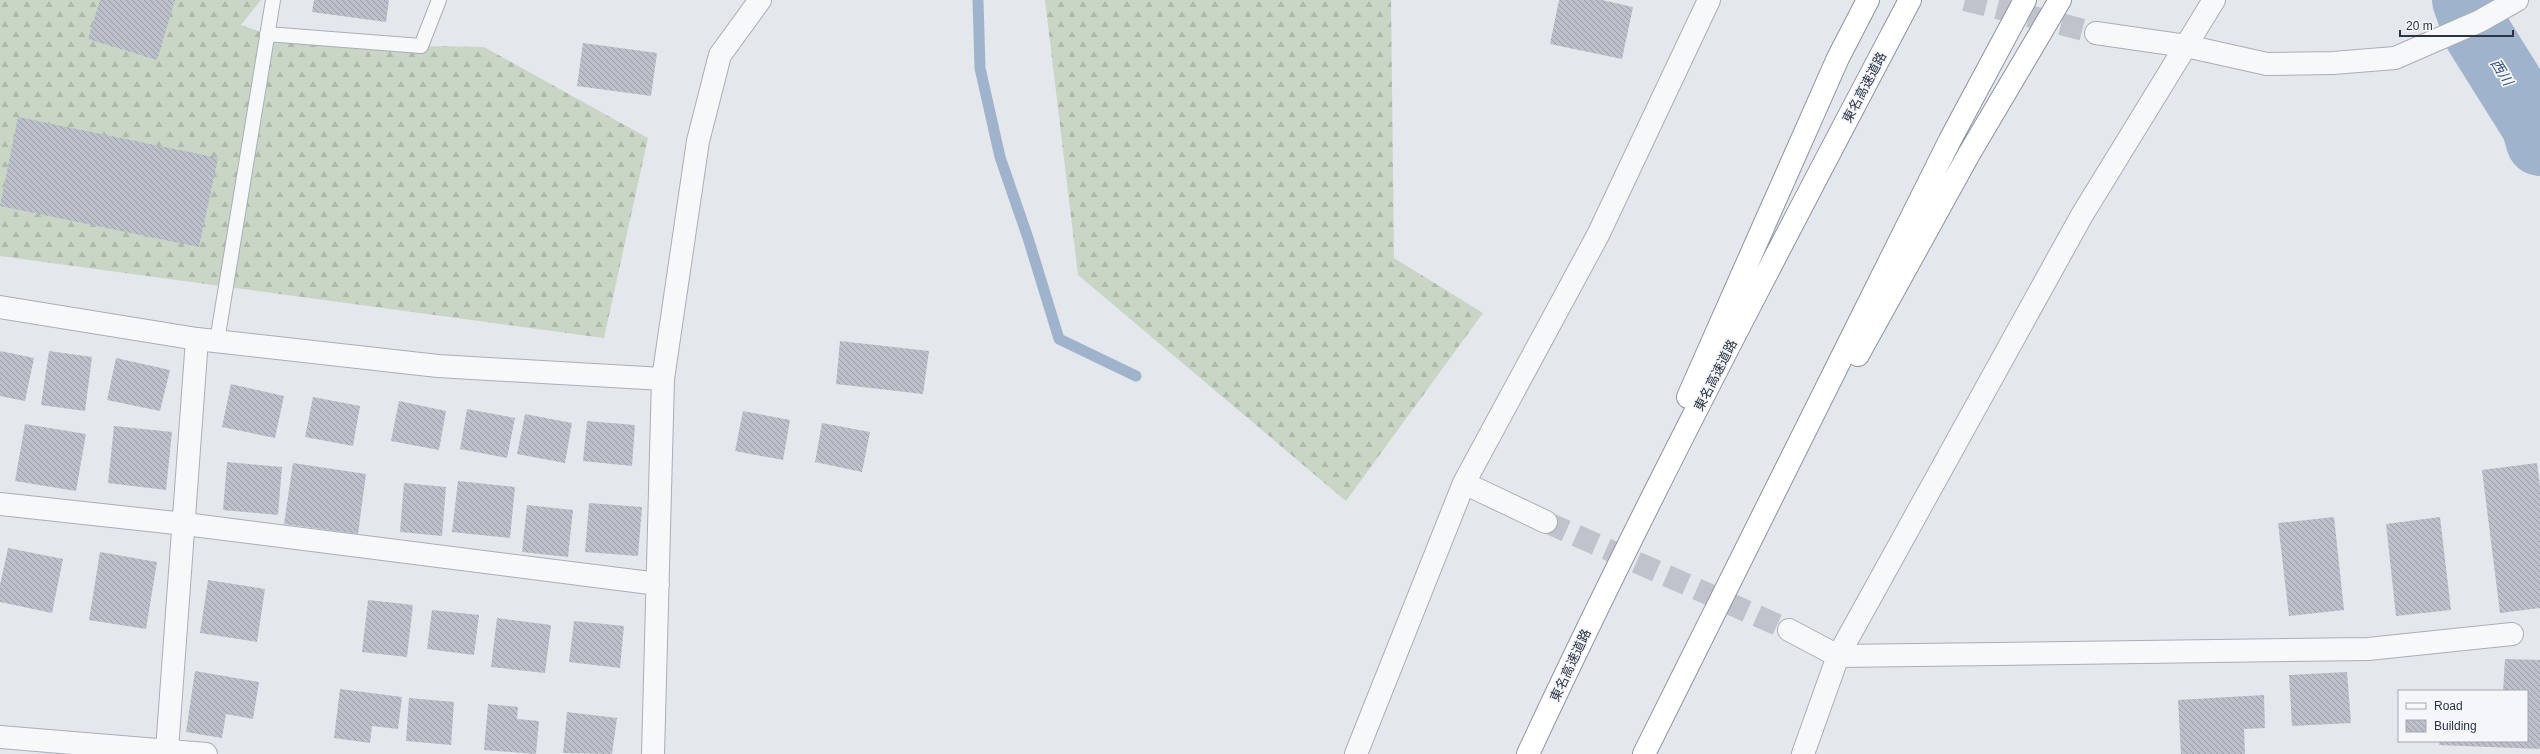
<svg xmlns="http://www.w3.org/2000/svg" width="2540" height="754" viewBox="0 0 2540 754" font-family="Helvetica,'Noto Sans JP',sans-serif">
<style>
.forest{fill:url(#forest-firs)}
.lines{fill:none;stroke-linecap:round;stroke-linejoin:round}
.stream{stroke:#9fb4cc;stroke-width:11}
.river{stroke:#9fb4cc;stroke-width:68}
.building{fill:url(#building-back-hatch)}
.minor-tunnel{stroke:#bfc3cb;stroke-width:22;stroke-dasharray:22 11;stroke-linecap:butt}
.service-casing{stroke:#a9aeb7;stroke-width:16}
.minor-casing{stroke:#a9aeb7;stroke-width:24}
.motorway-casing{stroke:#8b94a3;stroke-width:24}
.service{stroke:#f7f8fa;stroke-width:14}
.minor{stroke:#f7f8fa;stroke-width:22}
.motorway{stroke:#fff;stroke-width:22}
.labels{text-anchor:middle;stroke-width:3.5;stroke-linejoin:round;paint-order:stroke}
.street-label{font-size:13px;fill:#2b3445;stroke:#f4f6f9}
.water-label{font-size:14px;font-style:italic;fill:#34527a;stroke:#f4f6f9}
</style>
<defs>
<pattern id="forest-firs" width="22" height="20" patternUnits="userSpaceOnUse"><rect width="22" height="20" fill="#c9d6c5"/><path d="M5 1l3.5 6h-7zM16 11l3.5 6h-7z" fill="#adb8ab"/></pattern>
<pattern id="building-back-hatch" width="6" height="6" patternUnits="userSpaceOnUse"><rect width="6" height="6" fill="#bbc0ca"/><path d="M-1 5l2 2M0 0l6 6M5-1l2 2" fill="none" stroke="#989da6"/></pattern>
</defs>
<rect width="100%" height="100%" fill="#e4e7ec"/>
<path class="forest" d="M 0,0 L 261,0 L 241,25 L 295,44 L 484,47 L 648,138 L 604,338 L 0,256 Z
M 1045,0 L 1391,0 L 1394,258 L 1483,313 L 1346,501 L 1078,275 Z"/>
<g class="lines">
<path class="stream" d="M 978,0 L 980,68 L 1000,157 L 1028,238 L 1059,339 L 1136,376"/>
<path class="river" d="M 2466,0 L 2478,34 L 2535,125 L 2540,142"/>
</g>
<path class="building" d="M 100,0 L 175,0 L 157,60 L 88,39 Z
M 314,0 L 389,0 L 386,22 L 312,12 Z
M 1559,0 L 1602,0 L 1633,7 L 1622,59 L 1550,44 Z
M 583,43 L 657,53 L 651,96 L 577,86 Z
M 18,117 L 218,158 L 199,247 L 0,206 Z
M 840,341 L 929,351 L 923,394 L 836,384 Z
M 0,351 L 34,358 L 25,401 L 0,396 Z
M 49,351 L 92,357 L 85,411 L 41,405 Z
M 116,358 L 170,370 L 160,411 L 107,400 Z
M 231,384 L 284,396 L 275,438 L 222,427 Z
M 313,397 L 360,406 L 353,446 L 305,437 Z
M 399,401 L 446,411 L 439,450 L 391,441 Z
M 467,409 L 515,418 L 507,458 L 460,449 Z
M 743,411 L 790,420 L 783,460 L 735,451 Z
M 525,414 L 572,423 L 565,463 L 517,454 Z
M 587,421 L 635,425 L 632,466 L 583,461 Z
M 822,423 L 870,432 L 862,472 L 815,462 Z
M 25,424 L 86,434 L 76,491 L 15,481 Z
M 114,426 L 172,432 L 166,490 L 108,483 Z
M 227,462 L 282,467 L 278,515 L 223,510 Z
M 293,463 L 366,474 L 358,534 L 284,524 Z
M 2537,463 L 2540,486 L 2540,608 L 2500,613 L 2482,470 Z
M 458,481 L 515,487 L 510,538 L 452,532 Z
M 404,483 L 446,487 L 442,536 L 400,532 Z
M 589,503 L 642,507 L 638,556 L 585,552 Z
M 527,505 L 573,510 L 568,557 L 522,552 Z
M 2334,517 L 2344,610 L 2289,616 L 2278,523 Z
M 2440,517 L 2451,610 L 2396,616 L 2386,524 Z
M 8,548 L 63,559 L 52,613 L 0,602 L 0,585 Z
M 100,552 L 157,562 L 146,629 L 89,620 Z
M 208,580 L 265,589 L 257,642 L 200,633 Z
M 368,600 L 413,605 L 407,657 L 362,652 Z
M 432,610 L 479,615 L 474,655 L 427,649 Z
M 497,618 L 551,625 L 545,673 L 491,667 Z
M 574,621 L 624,626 L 620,668 L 569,662 Z
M 2505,659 L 2540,660 L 2540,749 L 2439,745 L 2440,741 L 2527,741 L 2527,691 L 2503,691 Z
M 195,671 L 259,682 L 253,719 L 226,714 L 222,738 L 186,732 Z
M 2347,672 L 2351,723 L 2292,726 L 2289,675 Z
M 340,689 L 402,697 L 398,729 L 372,726 L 370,743 L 334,738 Z
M 2264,695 L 2265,728 L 2244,729 L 2245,754 L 2181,754 L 2178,700 Z
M 409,698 L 454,702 L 451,745 L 406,741 Z
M 488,704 L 518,707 L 517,719 L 539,721 L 536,754 L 484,750 Z
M 567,712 L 617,718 L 612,754 L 563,753 Z"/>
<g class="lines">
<path class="minor-tunnel" d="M 1965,0 L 2096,33
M 1546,522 L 1789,630"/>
<defs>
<path id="service" d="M 267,34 L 421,46 L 439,0
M 217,341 L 273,0"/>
<path id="minor" d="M 2096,33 L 2186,46 L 2267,64 L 2333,63 L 2395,58 L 2480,21 L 2517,0
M 0,307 L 197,339 L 438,366 L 663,379
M 1464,483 L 1546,522
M 0,504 L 185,524 L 658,584
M 1789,630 L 1838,656 L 2368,649 L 2512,634
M 0,737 L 206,754
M 167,750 L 197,339
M 653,754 L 663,379 L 698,141 L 720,55 L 760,0
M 1356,754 L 1464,483 L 1598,235 L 1709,0
M 1803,754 L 1838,656 L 2082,215 L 2214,0"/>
<path id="motorway" d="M 1858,355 L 1969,154 L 2060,0
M 1688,397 L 1838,58 L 1868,0
M 1528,754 C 1647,498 1779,249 1910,0
M 1644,754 L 1950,140 L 2025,0"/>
</defs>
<use href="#service" class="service-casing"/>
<use href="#minor" class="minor-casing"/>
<use href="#motorway" class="motorway-casing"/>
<use href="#service" class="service"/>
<use href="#minor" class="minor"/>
<use href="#motorway" class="motorway"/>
</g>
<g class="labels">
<g class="street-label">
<text transform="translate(1864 87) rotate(-62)" y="5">東名高速道路</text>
<text transform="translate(1715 375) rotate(-63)" y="5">東名高速道路</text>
<text transform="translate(1570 665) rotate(-65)" y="5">東名高速道路</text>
</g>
<g class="water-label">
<text transform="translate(2502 72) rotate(58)" y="5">西川</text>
</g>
</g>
<rect x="2398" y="690" width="130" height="52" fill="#f4f6f9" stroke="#a4a8b1"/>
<rect x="2406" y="703" width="20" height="6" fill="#f7f8fa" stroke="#a4a8b1"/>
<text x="2434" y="710" font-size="12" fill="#2b3445">Road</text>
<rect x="2406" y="720" width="20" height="12" fill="url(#building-back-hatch)" stroke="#a4a8b1"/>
<text x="2434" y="730" font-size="12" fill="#2b3445">Building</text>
<path d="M2400 30v6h113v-6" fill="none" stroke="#2b3445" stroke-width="2"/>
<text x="2406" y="30" font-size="12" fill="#2b3445" stroke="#f4f6f9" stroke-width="3" paint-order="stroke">20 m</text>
</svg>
